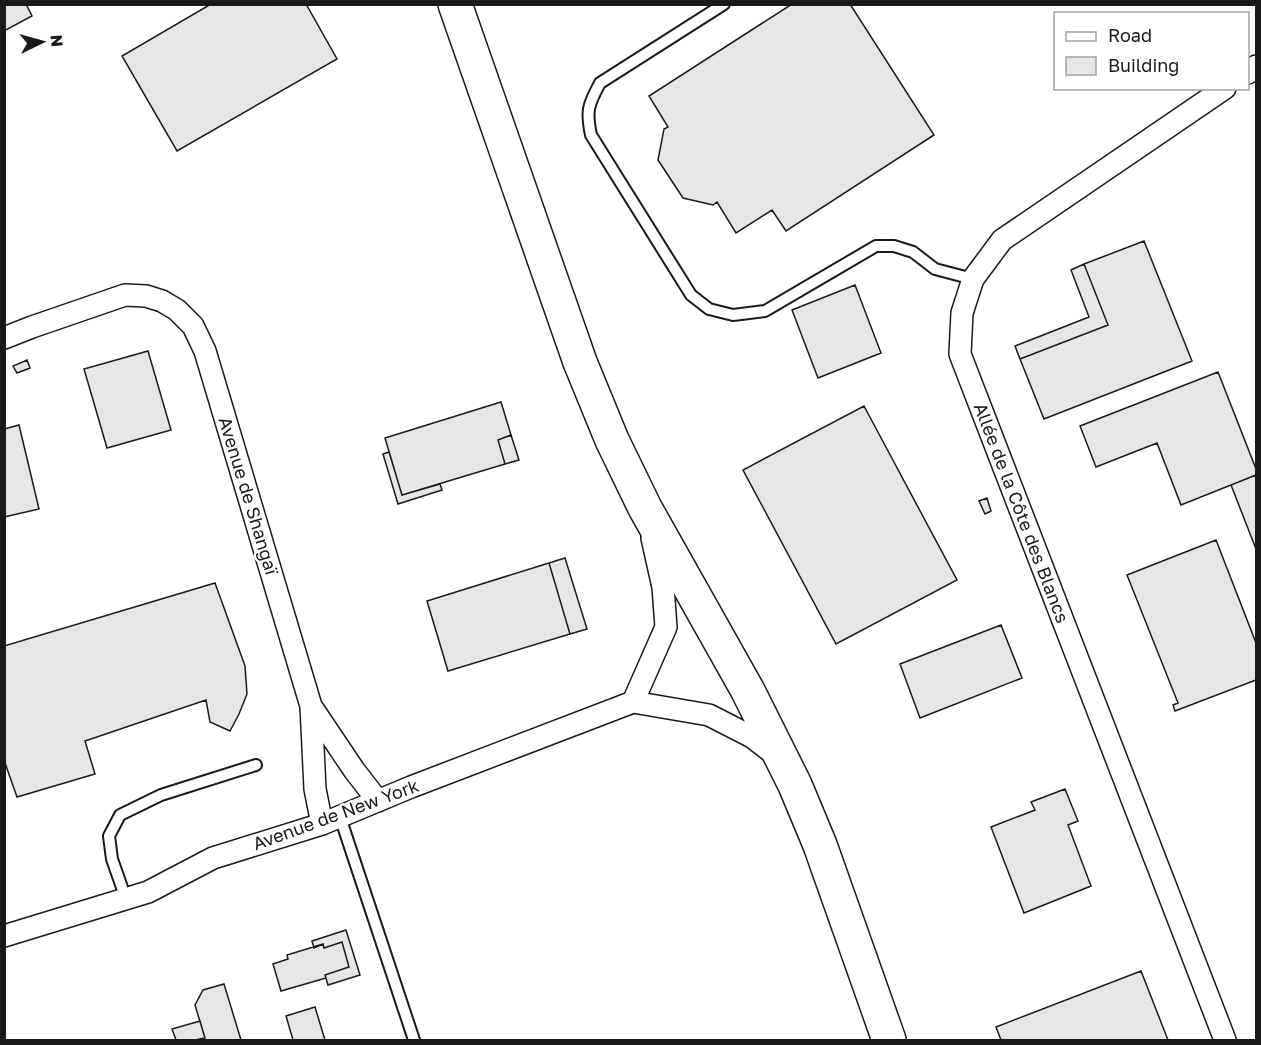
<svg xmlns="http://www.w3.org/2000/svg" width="1261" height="1045" viewBox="0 0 1261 1045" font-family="'Golos Text',sans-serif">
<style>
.building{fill:#e6e6e6;stroke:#1a1a1a;stroke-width:1.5}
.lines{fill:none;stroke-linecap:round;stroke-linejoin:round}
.lane-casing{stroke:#1a1a1a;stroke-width:14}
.street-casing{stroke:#1a1a1a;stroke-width:24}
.primary-casing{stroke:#1a1a1a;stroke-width:36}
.lane{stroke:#fff;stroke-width:10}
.street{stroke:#fff;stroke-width:21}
.primary{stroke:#fff;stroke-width:33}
.labels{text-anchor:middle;stroke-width:4.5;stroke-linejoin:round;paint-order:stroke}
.street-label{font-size:18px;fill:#1a1a1a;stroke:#fff}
</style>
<rect width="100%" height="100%" fill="#fff"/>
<path class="building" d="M 4,4 L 26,4 L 32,16 L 4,31 Z
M 211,4 L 306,4 L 337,59 L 177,151 L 122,56 Z
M 792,4 L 850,4 L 934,135 L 786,231 L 772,210 L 736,233 L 717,202 L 713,205 L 683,198 L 658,160 L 664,129 L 668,127 L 649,96 Z
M 1144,241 L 1192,361 L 1044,419 L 1020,359 L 1108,325 L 1084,264 Z
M 1084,264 L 1108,325 L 1020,359 L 1015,346 L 1089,317 L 1071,270 Z
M 855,285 L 881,353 L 818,378 L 792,310 Z
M 148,351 L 171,430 L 107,448 L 84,369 Z
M 27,360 L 30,368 L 17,373 L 13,366 Z
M 1218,372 L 1256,469 L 1256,475 L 1181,505 L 1157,443 L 1096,467 L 1080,426 Z
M 501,402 L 511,435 L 498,440 L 505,464 L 402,495 L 385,438 Z
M 864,406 L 957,580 L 836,644 L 743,470 Z
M 19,425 L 39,509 L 4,517 L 4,429 Z
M 511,435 L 519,460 L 505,464 L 498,440 Z
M 389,452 L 402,495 L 440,484 L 442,490 L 398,504 L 383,454 Z
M 1256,475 L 1256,549 L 1231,485 Z
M 987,498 L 991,511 L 985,514 L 979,501 Z
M 1216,540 L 1256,643 L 1256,680 L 1175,711 L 1173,705 L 1178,703 L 1127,575 Z
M 565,558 L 587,629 L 570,634 L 549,563 Z
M 549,563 L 570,634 L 448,671 L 427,601 Z
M 215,583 L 245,666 L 247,694 L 239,714 L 230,731 L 210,722 L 206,700 L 85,741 L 95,774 L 17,797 L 4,760 L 4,646 Z
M 1001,625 L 1022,678 L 920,718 L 900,664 Z
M 1065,789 L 1078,821 L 1068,825 L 1091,886 L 1024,913 L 991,827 L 1035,810 L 1031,802 Z
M 346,930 L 360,975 L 328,985 L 325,975 L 349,967 L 342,942 L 324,948 L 323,944 L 314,948 L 312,941 Z
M 342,942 L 349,967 L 325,975 L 326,978 L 281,991 L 273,964 L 288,959 L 287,955 L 323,944 L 324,948 Z
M 1141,971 L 1168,1040 L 1001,1040 L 996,1027 Z
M 224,984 L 241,1040 L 196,1040 L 205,1038 L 195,1005 L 203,990 Z
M 315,1007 L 325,1040 L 293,1040 L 286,1016 Z
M 200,1021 L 205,1038 L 195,1040 L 176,1040 L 172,1029 Z"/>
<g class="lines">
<defs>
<path id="lane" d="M 724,4 L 600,83 C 588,105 586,111 591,135 L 691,295 L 709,309 L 733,315 L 765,311 L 876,246 L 894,246 L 913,252 L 935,269 L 973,279
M 340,817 L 414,1040
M 126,899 L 112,859 L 109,836 L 120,815 L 161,795 L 256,765"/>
<path id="street" d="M 1248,73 L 1256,66
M 1225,88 L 1002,240 L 973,279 L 962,313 L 960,354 L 1225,1040
M 4,338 L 32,327 L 125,295 L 146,296 L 162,301 L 177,310 L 193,326 L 205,351 L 311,706 L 315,789 L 322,824
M 652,538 L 663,587 L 666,627 L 633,702 L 709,715 L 752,737 L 774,754
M 311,706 L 354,770 L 378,801
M 4,936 L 148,892 L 213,858 L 322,824 L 411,787 L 633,702"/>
<path id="primary" d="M 455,4 L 580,362 L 612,440 L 645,508 L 748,691 L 795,785 L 820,845 L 889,1040"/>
</defs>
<use href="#lane" class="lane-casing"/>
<use href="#street" class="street-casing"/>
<use href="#primary" class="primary-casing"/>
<use href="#lane" class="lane"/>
<use href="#street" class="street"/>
<use href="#primary" class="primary"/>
</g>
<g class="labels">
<g class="street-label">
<text transform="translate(248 496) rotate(73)" y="6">Avenue de Shangaï</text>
<text transform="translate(1021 513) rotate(69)" y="6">Allée de la Côte des Blancs</text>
<text transform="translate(336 815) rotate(-20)" y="6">Avenue de New York</text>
</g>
</g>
<rect width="1261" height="1045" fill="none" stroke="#1a1a1a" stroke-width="12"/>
<rect x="1054" y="12" width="195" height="78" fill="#ffffff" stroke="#a3a3a3" stroke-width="1.5"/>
<rect x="1066" y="32" width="30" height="9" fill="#ffffff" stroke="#a3a3a3" stroke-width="1.5"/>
<text x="1108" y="42" font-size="18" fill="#1a1a1a">Road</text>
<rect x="1066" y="57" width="30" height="18" fill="#e6e6e6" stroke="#a3a3a3" stroke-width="1.5"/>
<text x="1108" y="72" font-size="18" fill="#1a1a1a">Building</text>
<g transform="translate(42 42) rotate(85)" stroke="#ffffff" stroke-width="4.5" paint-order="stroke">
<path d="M0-4.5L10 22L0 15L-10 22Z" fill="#1a1a1a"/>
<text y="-9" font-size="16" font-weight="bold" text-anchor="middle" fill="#1a1a1a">N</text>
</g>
</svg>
